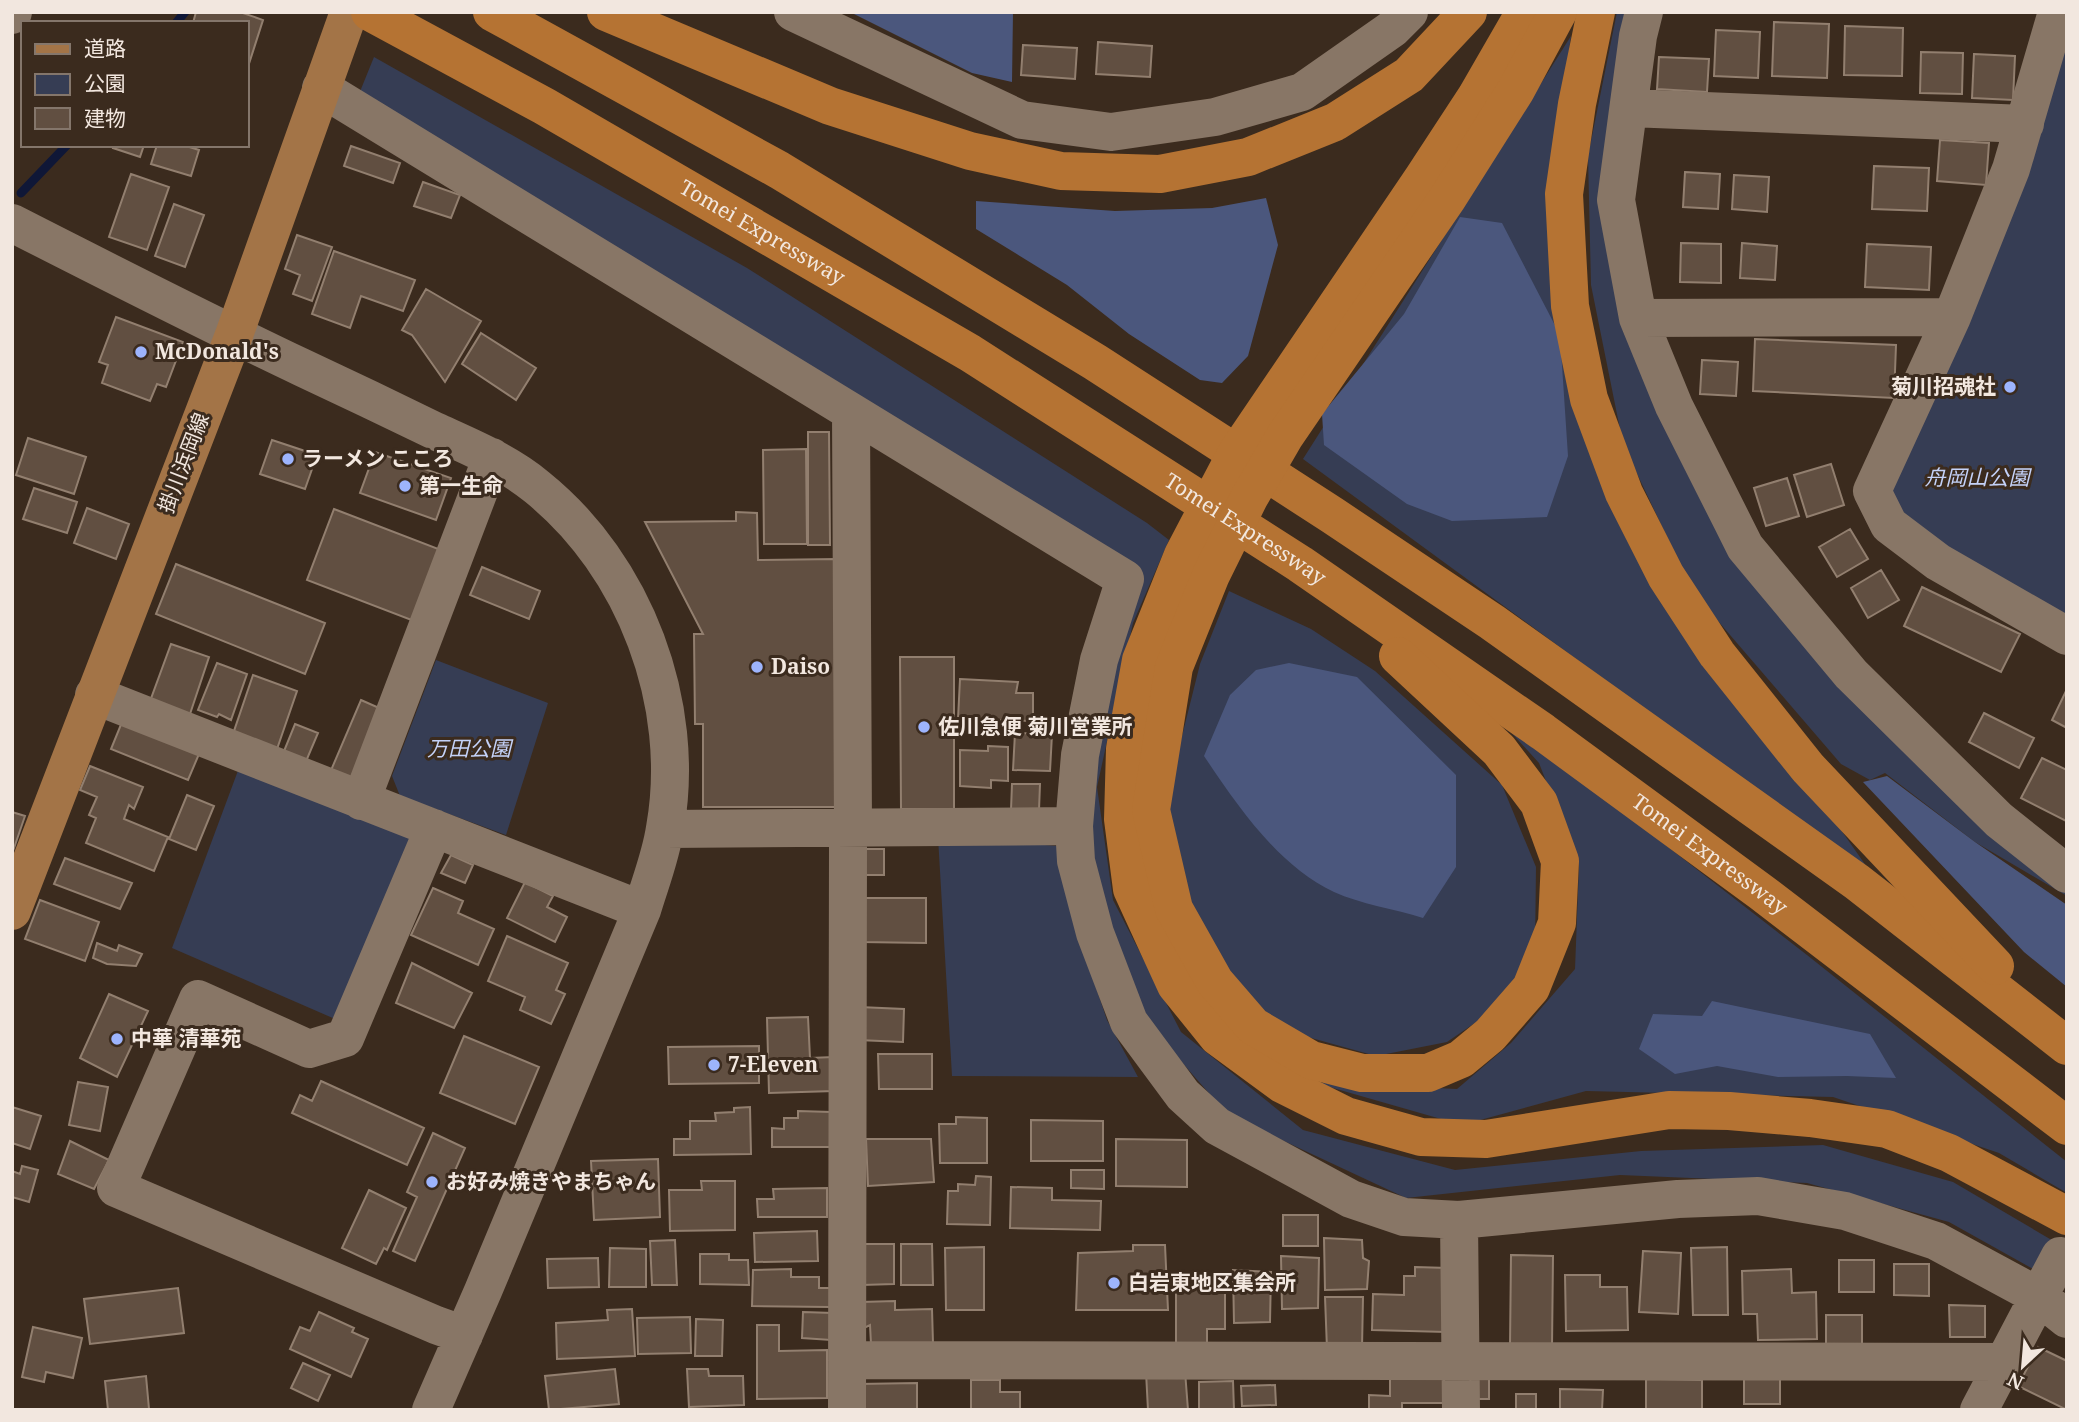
<svg xmlns="http://www.w3.org/2000/svg" width="2079" height="1422" viewBox="0 0 2079 1422" font-family="'Noto Serif','Noto Sans JP',serif">
<style>
.green{fill:#363d54}
.forest{fill:#4b577d}
.lines{fill:none;stroke-linecap:round;stroke-linejoin:round}
.stream{stroke:#0f1737;stroke-width:9}
.building{fill:#614f41;stroke:#927f6f;stroke-width:2}
.minor{stroke:#887666;stroke-width:38}
.major{stroke:#a37447;stroke-width:38}
.highway{stroke:#b57333;stroke-width:38}
.poi-dot{fill:#9db4fd;stroke:#3b2b1e;stroke-width:2.5}
.labels{text-anchor:middle;stroke-width:6;stroke-linejoin:round;paint-order:stroke}
.street-label{font-size:21px;fill:#f2e7df;stroke:#3b2b1e}
.poi-label{font-size:21px;font-weight:bold;fill:#f2e7df;stroke:#3b2b1e;text-anchor:start}
.park-label{font-size:21px;font-style:italic;fill:#c4d2f9;stroke:#3b2b1e}
</style>
<rect width="100%" height="100%" fill="#3b2b1e"/>
<path class="green" d="M 1617,12 L 1645,12 L 1618,264 L 1732,521 L 2067,879 L 2067,896 L 1975,842 L 1885,773 L 1870,780 L 1841,764 L 1693,592 L 1623,444 L 1591,285 L 1588,156 Z
M 2067,12 L 2067,636 L 1872,491 Z
M 1571,36 L 1548,204 L 1598,471 L 1706,637 L 1869,870 L 1826,842 L 1303,459 Z
M 374,57 L 747,268 L 1147,523 L 1169,540 L 1133,623 L 1097,787 L 1113,900 L 1181,1032 L 1303,1130 L 1455,1170 L 1641,1151 L 1823,1145 L 1953,1182 L 2067,1249 L 2067,1288 L 1949,1222 L 1807,1183 L 1620,1175 L 1406,1198 L 1228,1115 L 1137,1011 L 1094,906 L 1082,789 L 1135,565 L 359,94 Z
M 1229,591 L 1311,629 L 1375,671 L 1502,785 L 1536,867 L 1535,951 L 1491,1012 L 1447,1042 L 1376,1056 L 1279,1029 L 1210,952 L 1173,857 L 1167,796 L 1200,664 Z
M 436,660 L 548,703 L 506,835 L 400,796 L 392,776 Z
M 1488,707 L 1807,955 L 2067,1162 L 2067,1193 L 1999,1153 L 1833,1097 L 1586,1091 L 1462,1125 L 1312,1082 L 1457,1089 L 1511,1043 L 1575,969 L 1579,866 L 1539,763 Z
M 239,768 L 411,835 L 335,1019 L 172,948 Z
M 938,837 L 1058,846 L 1073,919 L 1107,1020 L 1138,1077 L 952,1076 Z"/>
<path class="forest" d="M 850,12 L 1013,12 L 1012,82 L 972,73 Z
M 1266,198 L 1278,245 L 1248,356 L 1222,383 L 1200,380 L 1129,334 L 1067,285 L 976,229 L 976,201 L 1115,211 L 1212,208 Z
M 1460,217 L 1502,223 L 1560,335 L 1568,456 L 1547,517 L 1452,521 L 1407,504 L 1324,445 L 1322,414 L 1404,314 Z
M 1289,663 L 1357,677 L 1456,775 L 1456,867 L 1423,918 C 1395,909 1360,904 1334,892 C 1278,866 1237,805 1204,756 L 1230,695 L 1256,670 Z
M 1887,776 L 1975,842 L 2067,905 L 2067,987 L 2024,952 L 1863,782 Z
M 1712,1001 L 1870,1034 L 1896,1078 L 1847,1076 L 1778,1077 L 1717,1066 L 1675,1074 L 1639,1049 L 1653,1014 L 1702,1016 Z"/>
<g class="lines">
<path class="stream" d="M 176,23 L 185,12
M 21,193 L 67,145"/>
</g>
<path class="building" d="M 196,12 L 240,12 L 263,20 L 247,70 L 247,23 L 193,23 Z
M 1774,22 L 1829,24 L 1827,78 L 1772,76 Z
M 1845,26 L 1903,28 L 1902,76 L 1844,75 Z
M 1716,30 L 1760,32 L 1758,78 L 1714,76 Z
M 1098,42 L 1152,46 L 1150,77 L 1096,74 Z
M 1023,45 L 1077,48 L 1075,79 L 1021,75 Z
M 1921,52 L 1963,53 L 1962,94 L 1920,93 Z
M 1974,54 L 2015,56 L 2013,100 L 1972,98 Z
M 1659,57 L 1709,59 L 1707,92 L 1657,89 Z
M 1940,140 L 1989,143 L 1986,185 L 1937,181 Z
M 114,145 L 144,145 L 140,157 L 113,148 Z
M 157,145 L 183,145 L 199,150 L 191,176 L 151,164 Z
M 351,146 L 400,163 L 393,183 L 344,166 Z
M 1874,166 L 1929,168 L 1927,211 L 1872,209 Z
M 1685,172 L 1720,174 L 1718,209 L 1683,207 Z
M 131,174 L 169,187 L 147,250 L 109,237 Z
M 1734,175 L 1769,177 L 1767,212 L 1732,209 Z
M 423,182 L 460,195 L 451,218 L 414,206 Z
M 174,204 L 204,215 L 185,267 L 155,256 Z
M 297,235 L 332,247 L 312,301 L 293,294 L 300,275 L 285,269 Z
M 1681,243 L 1721,244 L 1721,283 L 1680,282 Z
M 1742,243 L 1777,246 L 1775,280 L 1740,278 Z
M 1867,244 L 1931,247 L 1929,290 L 1865,287 Z
M 334,251 L 415,280 L 403,311 L 361,296 L 350,328 L 312,314 Z
M 426,289 L 481,321 L 445,382 L 412,335 L 402,330 Z
M 116,317 L 183,342 L 166,387 L 157,384 L 150,401 L 102,383 L 108,365 L 99,362 Z
M 481,333 L 536,368 L 516,400 L 462,364 Z
M 1755,339 L 1896,345 L 1894,398 L 1753,391 Z
M 1702,360 L 1738,362 L 1736,396 L 1700,394 Z
M 808,432 L 829,432 L 830,545 L 808,545 Z
M 28,438 L 86,457 L 74,494 L 16,475 Z
M 272,440 L 317,455 L 305,489 L 260,474 Z
M 806,449 L 807,544 L 764,544 L 763,450 Z
M 375,452 L 451,478 L 436,520 L 360,493 Z
M 1831,464 L 1844,505 L 1807,517 L 1794,475 Z
M 1787,478 L 1799,516 L 1766,526 L 1754,488 Z
M 34,488 L 77,502 L 67,533 L 23,519 Z
M 87,508 L 129,524 L 116,559 L 74,543 Z
M 334,509 L 441,550 L 414,621 L 307,580 Z
M 736,512 L 757,513 L 758,560 L 836,559 L 837,807 L 703,807 L 703,724 L 695,724 L 694,634 L 703,634 L 645,522 L 736,521 Z
M 1850,529 L 1868,559 L 1837,577 L 1819,547 Z
M 176,564 L 325,623 L 305,674 L 156,614 Z
M 482,567 L 540,591 L 529,619 L 470,595 Z
M 1881,570 L 1899,600 L 1868,618 L 1851,588 Z
M 1922,587 L 2020,634 L 2001,672 L 1904,626 Z
M 171,644 L 209,657 L 188,720 L 149,704 Z
M 900,657 L 954,657 L 954,809 L 901,809 Z
M 217,663 L 247,674 L 231,720 L 219,714 L 217,717 L 198,710 Z
M 253,675 L 297,691 L 277,749 L 233,734 Z
M 960,679 L 1018,682 L 1016,693 L 1033,693 L 1033,721 L 958,719 Z
M 2067,689 L 2067,728 L 2052,720 Z
M 361,700 L 386,711 L 354,785 L 329,775 Z
M 1984,713 L 2034,738 L 2019,768 L 1969,742 Z
M 122,722 L 199,754 L 188,780 L 111,749 Z
M 295,724 L 318,733 L 304,766 L 282,756 Z
M 1015,733 L 1052,734 L 1050,771 L 1013,770 Z
M 988,746 L 1008,747 L 1008,781 L 991,780 L 991,788 L 960,786 L 960,750 L 988,751 Z
M 2042,758 L 2067,770 L 2066,821 L 2021,798 Z
M 90,766 L 143,787 L 134,809 L 129,805 L 124,819 L 168,837 L 154,871 L 86,843 L 96,818 L 89,815 L 97,797 L 80,790 Z
M 1012,784 L 1040,784 L 1039,810 L 1011,810 Z
M 187,795 L 214,806 L 196,850 L 169,839 Z
M 12,812 L 25,816 L 13,851 L 12,850 Z
M 857,849 L 884,849 L 884,875 L 857,875 Z
M 451,855 L 473,865 L 465,883 L 441,873 Z
M 65,858 L 132,883 L 120,909 L 54,884 Z
M 525,882 L 553,896 L 547,907 L 567,917 L 555,942 L 507,918 Z
M 433,888 L 463,901 L 458,913 L 494,929 L 478,965 L 411,935 Z
M 861,898 L 926,898 L 926,943 L 861,942 Z
M 40,900 L 99,922 L 85,961 L 25,939 Z
M 507,936 L 568,963 L 556,990 L 565,994 L 551,1024 L 520,1010 L 525,997 L 488,981 Z
M 97,943 L 117,951 L 119,945 L 142,954 L 136,966 L 107,964 L 93,958 Z
M 412,963 L 472,993 L 454,1028 L 396,1003 Z
M 109,994 L 148,1011 L 117,1077 L 80,1058 Z
M 859,1007 L 904,1009 L 903,1042 L 858,1040 Z
M 808,1017 L 810,1058 L 833,1057 L 834,1091 L 769,1093 L 767,1018 Z
M 464,1036 L 539,1067 L 515,1124 L 440,1093 Z
M 759,1046 L 759,1083 L 669,1084 L 668,1047 Z
M 878,1054 L 932,1054 L 932,1089 L 879,1089 Z
M 321,1081 L 424,1128 L 407,1165 L 292,1113 L 300,1095 L 312,1101 Z
M 78,1082 L 108,1087 L 100,1131 L 69,1125 Z
M 12,1107 L 41,1116 L 30,1149 L 12,1143 Z
M 750,1107 L 751,1154 L 674,1155 L 674,1139 L 690,1139 L 690,1121 L 716,1121 L 715,1113 L 734,1112 L 734,1108 Z
M 798,1111 L 831,1112 L 831,1147 L 772,1147 L 772,1128 L 784,1129 L 784,1118 L 798,1118 Z
M 956,1117 L 987,1118 L 987,1163 L 940,1163 L 939,1124 L 956,1124 Z
M 1031,1120 L 1103,1121 L 1103,1161 L 1031,1161 Z
M 433,1133 L 465,1148 L 415,1261 L 393,1251 L 417,1197 L 407,1192 Z
M 866,1139 L 931,1139 L 934,1182 L 868,1186 Z
M 1116,1139 L 1187,1140 L 1187,1187 L 1116,1186 Z
M 70,1141 L 109,1160 L 94,1189 L 58,1174 Z
M 658,1159 L 660,1217 L 594,1220 L 591,1161 Z
M 22,1166 L 38,1170 L 29,1202 L 12,1197 L 12,1171 L 20,1174 Z
M 1071,1170 L 1104,1170 L 1104,1189 L 1071,1188 Z
M 976,1176 L 991,1177 L 990,1225 L 947,1224 L 948,1191 L 958,1191 L 958,1184 L 975,1185 Z
M 701,1181 L 735,1181 L 735,1230 L 670,1231 L 669,1190 L 702,1190 Z
M 1011,1187 L 1052,1188 L 1052,1200 L 1101,1201 L 1100,1230 L 1010,1228 Z
M 827,1188 L 827,1217 L 758,1217 L 757,1199 L 774,1199 L 773,1189 Z
M 369,1190 L 406,1208 L 387,1250 L 384,1248 L 376,1264 L 342,1248 Z
M 1283,1215 L 1318,1215 L 1318,1246 L 1283,1246 Z
M 817,1231 L 818,1261 L 755,1262 L 754,1233 Z
M 1324,1238 L 1362,1240 L 1363,1258 L 1369,1261 L 1367,1289 L 1325,1290 Z
M 675,1240 L 677,1285 L 652,1285 L 650,1241 Z
M 862,1244 L 894,1244 L 894,1284 L 862,1285 Z
M 901,1244 L 932,1244 L 933,1285 L 901,1285 Z
M 1133,1245 L 1165,1245 L 1168,1310 L 1076,1310 L 1078,1253 L 1133,1251 Z
M 984,1247 L 984,1310 L 946,1310 L 945,1248 Z
M 1727,1247 L 1728,1315 L 1693,1315 L 1691,1248 Z
M 610,1248 L 646,1249 L 646,1287 L 609,1287 Z
M 1643,1251 L 1681,1253 L 1678,1314 L 1639,1312 Z
M 700,1254 L 729,1254 L 729,1260 L 748,1260 L 749,1285 L 700,1284 Z
M 1511,1255 L 1553,1256 L 1552,1347 L 1510,1346 Z
M 1281,1256 L 1319,1258 L 1318,1308 L 1282,1309 Z
M 598,1258 L 599,1287 L 548,1288 L 547,1259 Z
M 1839,1260 L 1874,1260 L 1874,1292 L 1839,1292 Z
M 1894,1264 L 1929,1264 L 1929,1296 L 1894,1295 Z
M 1415,1267 L 1448,1268 L 1446,1332 L 1372,1330 L 1373,1294 L 1404,1295 L 1404,1276 L 1415,1276 Z
M 791,1269 L 791,1277 L 819,1277 L 819,1288 L 831,1288 L 830,1307 L 752,1306 L 753,1270 Z
M 1791,1269 L 1792,1293 L 1816,1292 L 1817,1339 L 1758,1340 L 1757,1314 L 1743,1314 L 1742,1271 Z
M 1233,1270 L 1271,1272 L 1270,1322 L 1234,1323 Z
M 1565,1275 L 1600,1275 L 1600,1287 L 1627,1287 L 1628,1330 L 1566,1331 Z
M 1176,1284 L 1225,1285 L 1225,1329 L 1207,1329 L 1207,1349 L 1176,1349 Z
M 178,1288 L 184,1333 L 90,1344 L 84,1299 Z
M 1325,1297 L 1363,1297 L 1362,1348 L 1327,1349 Z
M 895,1301 L 895,1310 L 932,1309 L 933,1343 L 871,1344 L 870,1325 L 862,1329 L 861,1302 Z
M 1949,1305 L 1985,1306 L 1985,1337 L 1950,1337 Z
M 632,1309 L 635,1356 L 557,1359 L 556,1323 L 608,1320 L 607,1310 Z
M 319,1312 L 354,1328 L 352,1332 L 368,1339 L 351,1377 L 290,1349 L 300,1327 L 310,1331 Z
M 803,1312 L 833,1313 L 831,1340 L 802,1338 Z
M 1826,1315 L 1862,1315 L 1862,1346 L 1826,1346 Z
M 690,1317 L 691,1353 L 638,1354 L 637,1318 Z
M 696,1319 L 723,1320 L 722,1356 L 695,1356 Z
M 757,1325 L 779,1325 L 779,1351 L 827,1350 L 827,1398 L 757,1399 Z
M 33,1327 L 82,1338 L 73,1378 L 46,1372 L 44,1382 L 22,1377 Z
M 2038,1347 L 2067,1361 L 2067,1410 L 2018,1386 Z
M 303,1363 L 330,1375 L 318,1401 L 291,1388 Z
M 615,1369 L 619,1404 L 549,1410 L 545,1376 Z
M 687,1369 L 708,1369 L 709,1376 L 743,1376 L 744,1405 L 689,1407 Z
M 1185,1371 L 1188,1410 L 1148,1410 L 1146,1372 Z
M 1444,1372 L 1444,1403 L 1402,1403 L 1402,1410 L 1369,1410 L 1369,1395 L 1390,1396 L 1390,1377 Z
M 1470,1372 L 1489,1372 L 1489,1399 L 1471,1399 Z
M 1744,1373 L 1780,1373 L 1780,1404 L 1744,1404 Z
M 146,1376 L 149,1409 L 108,1410 L 105,1381 Z
M 1646,1379 L 1702,1380 L 1702,1410 L 1646,1410 Z
M 971,1380 L 1000,1380 L 1000,1392 L 1020,1392 L 1020,1410 L 971,1410 Z
M 1233,1381 L 1234,1410 L 1199,1410 L 1199,1382 Z
M 917,1383 L 917,1410 L 858,1410 L 858,1384 Z
M 1275,1385 L 1276,1405 L 1242,1406 L 1241,1386 Z
M 1560,1389 L 1603,1390 L 1602,1410 L 1560,1410 Z
M 1516,1394 L 1536,1394 L 1536,1410 L 1516,1410 Z"/>
<g class="lines">
<path class="minor" d="M 793,12 L 1022,120 L 1111,132 L 1215,117 L 1302,92 L 1392,29 L 1409,12
M 1644,12 L 1638,36 L 1616,200 L 1638,318 L 1674,406 L 1732,521 L 1745,547 L 1851,674 L 1999,820 L 2067,874
M 2057,12 L 2011,169 L 1952,317 L 1872,491 L 1889,525 L 1938,562 L 2067,636
M 12,15 L 13,12
M 321,88 L 1125,579 L 1099,660 L 1080,755 L 1074,826 L 1076,861 L 1095,933 L 1129,1022 L 1183,1095 L 1217,1126 L 1351,1199 L 1404,1217 L 1459,1220 L 1678,1199 L 1758,1196 L 1845,1211 L 1936,1241 L 2038,1296 L 2067,1319
M 1630,108 L 2025,124
M 12,223 C 108,272 204,321 301,367 C 346,388 390,409 435,431 C 470,447 507,462 537,487 C 635,566 687,704 665,828 C 661,856 650,883 642,910 L 483,1291 L 431,1410
M 1638,318 L 1952,317
M 94,695 L 642,910
M 361,801 L 492,457
M 434,828 L 345,1038 L 309,1049 L 198,999 L 116,1188 L 436,1325 L 464,1335
M 665,829 L 1074,826
M 1459,1220 L 1461,1410
M 847,1360 L 2004,1362
M 847,1410 L 848,844 L 853,828 L 851,412
M 1979,1410 L 2060,1256"/>
<path class="major" d="M 12,911 L 234,335 L 349,12"/>
<g class="highway">
<path id="s1" d="M 370,12 L 544,106 L 970,353 L 1300,564 L 1543,732 L 1761,892 L 2067,1126"/>
<path d="M 492,12 L 779,170 L 1095,362 L 1332,515 L 1492,622 L 1857,882 L 2067,1046"/>
<path d="M 606,12 L 830,106 L 970,151 L 1061,171 L 1160,174 L 1248,157 L 1335,122 L 1409,75 L 1468,12"/>
<path d="M 1525,12 L 1476,97 L 1423,178 L 1236,454 L 1183,555 L 1141,660 L 1125,749 L 1123,819 L 1132,889 L 1176,985 L 1218,1037 L 1282,1084 L 1346,1116 L 1421,1137 L 1486,1139 L 1669,1110 L 1729,1111 L 1810,1118 L 1887,1129 L 1949,1153 L 2067,1216"/>
<path d="M 1596,12 L 1577,104 L 1564,194 L 1570,306 L 1589,399 L 1624,493 L 1666,576 L 1717,654 L 1808,768 L 1995,966"/>
<path d="M 1398,656 L 1499,750 L 1539,803 L 1560,861 L 1557,923 L 1531,988 L 1490,1035 L 1461,1059 L 1428,1073 L 1362,1073 L 1311,1060 L 1253,1026 L 1215,982 L 1174,909 L 1151,810 L 1174,667 L 1211,575 L 1249,498 L 1285,436 L 1447,199 L 1516,90 L 1558,12"/>
</g>
</g>
<g class="poi-dot">
<circle cx="141" cy="352" r="7"/>
<circle cx="2010" cy="387" r="7"/>
<circle cx="288" cy="459" r="7"/>
<circle cx="405" cy="486" r="7"/>
<circle cx="757" cy="667" r="7"/>
<circle cx="924" cy="727" r="7"/>
<circle cx="117" cy="1039" r="7"/>
<circle cx="714" cy="1065" r="7"/>
<circle cx="432" cy="1182" r="7"/>
<circle cx="1114" cy="1283" r="7"/>
</g>
<g class="labels">
<g class="street-label">
<text dy="7" stroke="none"><textPath href="#s1" startOffset="450">Tomei Expressway</textPath></text>
<text transform="translate(184 463) rotate(-69)" y="7">掛川浜岡線</text>
<text dy="7" stroke="none"><textPath href="#s1" startOffset="1017">Tomei Expressway</textPath></text>
<text dy="7" stroke="none"><textPath href="#s1" startOffset="1584">Tomei Expressway</textPath></text>
</g>
<g class="poi-label">
<text x="155" y="359">McDonald's</text>
<text x="1996" y="394" text-anchor="end">菊川招魂社</text>
<text x="302" y="466">ラーメン こころ</text>
<text x="419" y="493">第一生命</text>
<text x="771" y="674">Daiso</text>
<text x="938" y="734">佐川急便 菊川営業所</text>
<text x="131" y="1046">中華 清華苑</text>
<text x="728" y="1072">7-Eleven</text>
<text x="446" y="1189">お好み焼きやまちゃん</text>
<text x="1128" y="1290">白岩東地区集会所</text>
</g>
<g class="park-label">
<text x="1977" y="485">舟岡山公園</text>
<text x="469" y="756">万田公園</text>
</g>
</g>
<rect width="2079" height="1422" fill="none" stroke="#f2e7df" stroke-width="28"/>
<rect x="21" y="21" width="228" height="126" fill="#3b2b1e" stroke="#84766b" stroke-width="2"/>
<rect x="35" y="44" width="35" height="10" fill="#a37447" stroke="#84766b" stroke-width="2"/>
<text x="84" y="56" font-size="21" fill="#f2e7df">道路</text>
<rect x="35" y="74" width="35" height="21" fill="#363d54" stroke="#84766b" stroke-width="2"/>
<text x="84" y="91" font-size="21" fill="#f2e7df">公園</text>
<rect x="35" y="108" width="35" height="21" fill="#614f41" stroke="#84766b" stroke-width="2"/>
<text x="84" y="126" font-size="21" fill="#f2e7df">建物</text>
<g transform="translate(2023 1366) rotate(206)" stroke="#3b2b1e" stroke-width="5" paint-order="stroke">
<path d="M0-5L12 26L0 18L-12 26Z" fill="#f2e7df"/>
<text y="-10" font-size="19" font-weight="bold" text-anchor="middle" fill="#f2e7df">N</text>
</g>
</svg>
